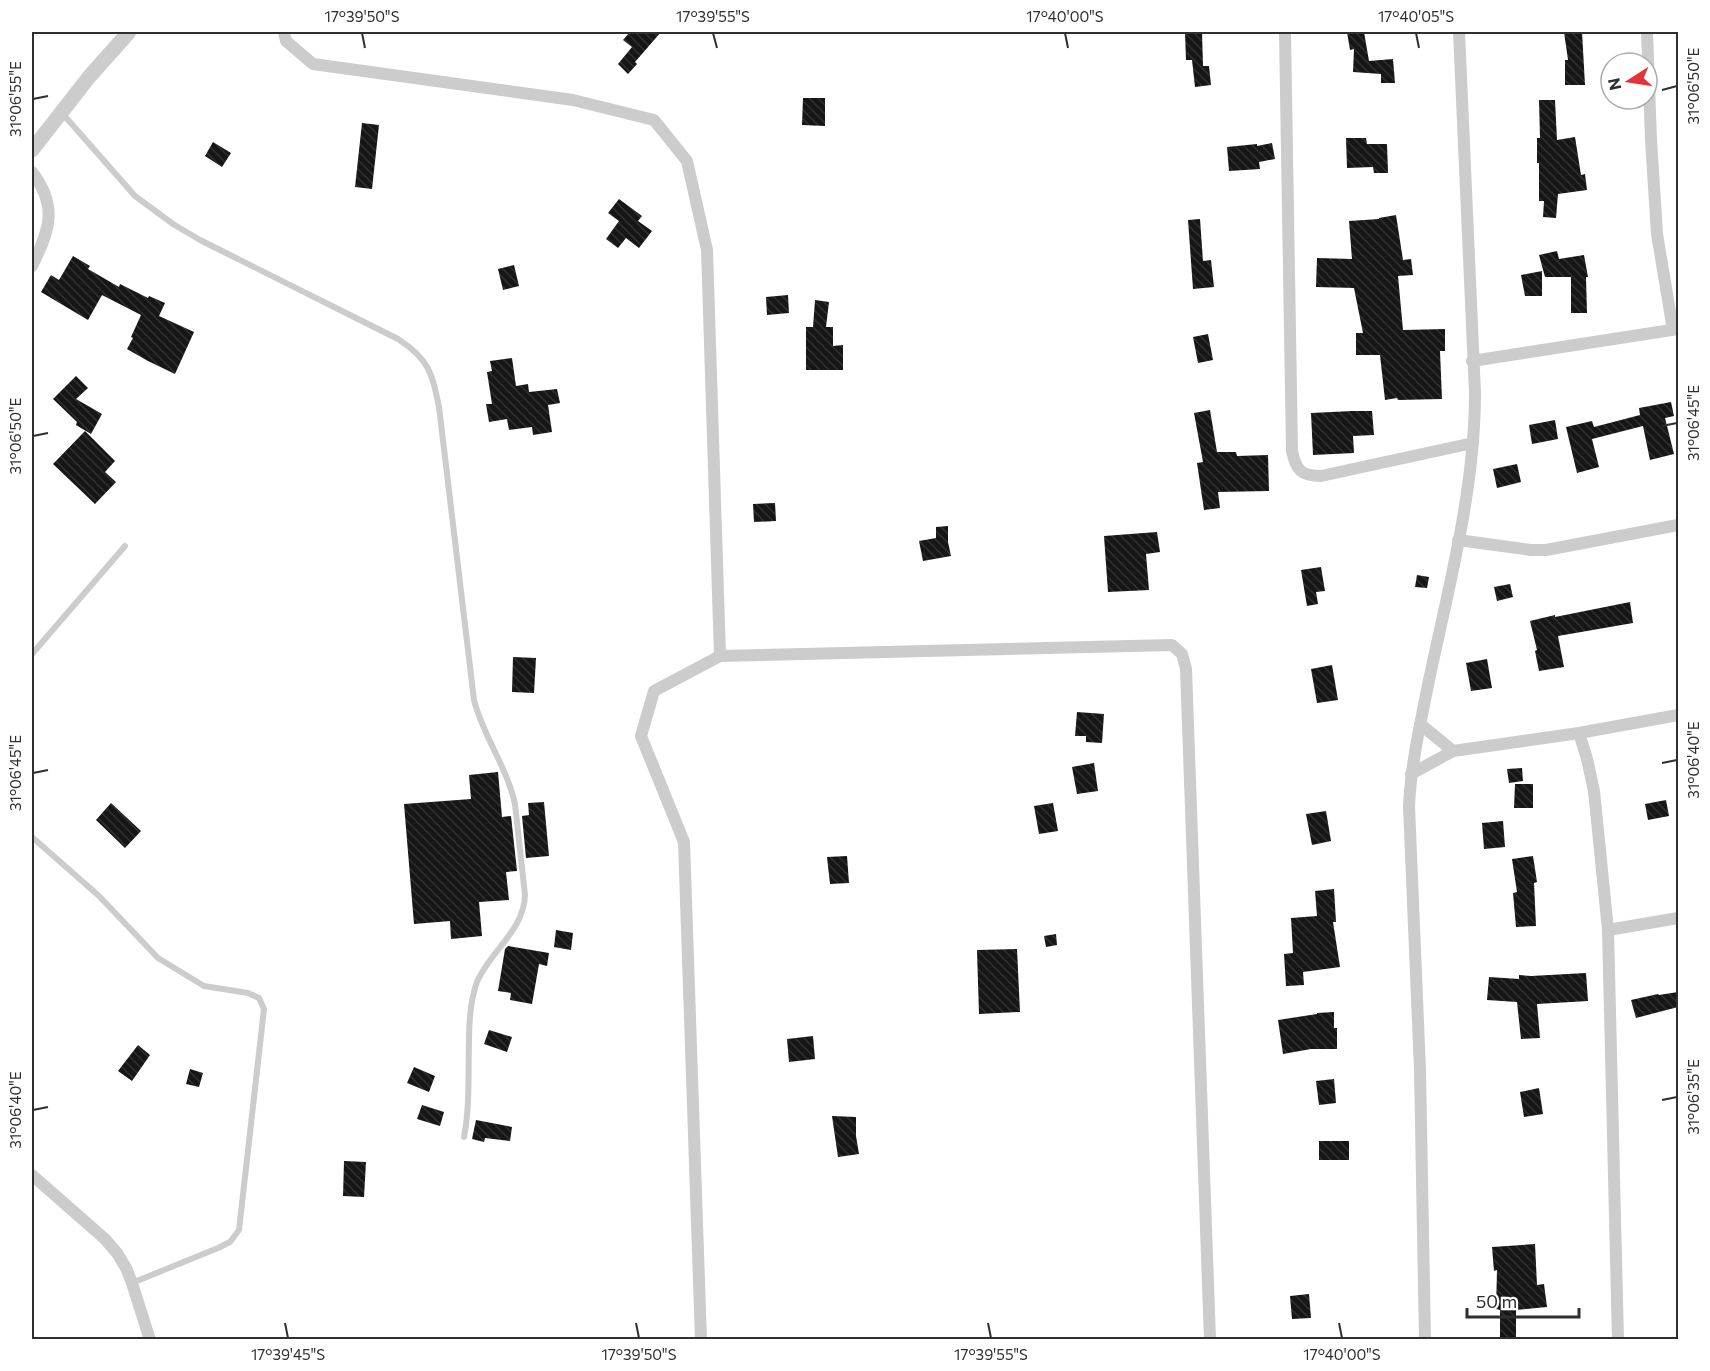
<svg xmlns="http://www.w3.org/2000/svg" width="1710" height="1371" viewBox="0 0 1710 1371" font-family="Commissioner,sans-serif">
<style>
.building{fill:url(#building-back-hatch)}
.lines{fill:none;stroke-linecap:round;stroke-linejoin:round}
.service{stroke:#ccc;stroke-width:6}
.minor{stroke:#ccc;stroke-width:12}
.tertiary{stroke:#ccc;stroke-width:15}
.ticks{fill:none;stroke:#2f2f2f;stroke-width:2}
.neatline{fill:none;stroke:#2f2f2f;stroke-width:2}
.ticks-label{font-size:15px;text-anchor:middle;fill:#2f2f2f}
</style>
<defs>
<pattern id="building-back-hatch" width="6" height="6" patternUnits="userSpaceOnUse" patternTransform="scale(1.5)"><rect width="6" height="6" fill="#161616"/><path d="M-1 5l2 2M0 0l6 6M5-1l2 2" fill="none" stroke="#303030"/></pattern>
</defs>
<rect width="100%" height="100%" fill="#fff"/>
<path class="building" d="M 630,32 L 661,32 L 635,62 L 637,64 L 628,74 L 618,64 L 632,47 L 623,40 Z
M 1185,32 L 1202,32 L 1203,66 L 1209,66 L 1211,85 L 1195,87 L 1192,60 L 1186,60 Z
M 1347,32 L 1364,32 L 1369,61 L 1393,59 L 1395,83 L 1381,83 L 1381,74 L 1353,72 L 1354,49 L 1350,50 Z
M 1564,32 L 1582,32 L 1585,85 L 1565,85 L 1565,60 L 1568,60 Z
M 803,98 L 825,98 L 825,126 L 802,125 Z
M 1539,100 L 1555,100 L 1557,140 L 1575,137 L 1581,175 L 1585,174 L 1587,190 L 1558,194 L 1556,218 L 1543,217 L 1544,201 L 1539,201 L 1539,163 L 1537,163 L 1537,138 L 1540,138 Z
M 362,123 L 379,125 L 372,189 L 355,187 Z
M 1346,138 L 1366,138 L 1367,144 L 1387,144 L 1388,173 L 1374,173 L 1373,167 L 1347,168 Z
M 213,142 L 231,153 L 222,167 L 205,156 Z
M 1272,143 L 1275,159 L 1259,162 L 1260,169 L 1229,171 L 1227,147 L 1257,144 L 1257,146 Z
M 619,199 L 642,216 L 638,221 L 652,231 L 639,248 L 626,238 L 618,248 L 606,239 L 619,221 L 608,213 Z
M 1396,215 L 1403,260 L 1411,259 L 1413,275 L 1398,276 L 1403,330 L 1445,329 L 1445,351 L 1440,351 L 1442,399 L 1398,400 L 1397,398 L 1385,400 L 1380,355 L 1356,355 L 1356,333 L 1363,333 L 1354,288 L 1316,287 L 1317,258 L 1352,259 L 1349,221 L 1379,219 L 1379,218 Z
M 1200,219 L 1203,261 L 1211,260 L 1214,287 L 1193,289 L 1188,220 Z
M 1557,251 L 1559,259 L 1584,255 L 1588,277 L 1586,277 L 1587,313 L 1571,313 L 1571,277 L 1545,277 L 1539,255 Z
M 73,256 L 90,266 L 88,269 L 119,287 L 120,284 L 148,298 L 149,296 L 165,303 L 159,316 L 194,332 L 175,374 L 148,361 L 127,349 L 133,338 L 131,337 L 141,315 L 102,295 L 88,320 L 41,292 L 51,275 L 59,280 Z
M 514,265 L 519,286 L 503,290 L 498,269 Z
M 1542,271 L 1542,296 L 1525,296 L 1521,275 Z
M 788,295 L 789,313 L 767,315 L 766,297 Z
M 815,300 L 829,302 L 826,327 L 833,327 L 833,346 L 843,345 L 843,370 L 806,370 L 806,327 L 813,327 Z
M 1208,334 L 1213,360 L 1198,363 L 1193,337 Z
M 512,358 L 516,386 L 528,384 L 529,392 L 557,389 L 560,403 L 548,405 L 552,432 L 533,435 L 532,427 L 509,430 L 507,419 L 489,422 L 486,404 L 492,404 L 487,372 L 492,371 L 490,361 Z
M 76,376 L 88,388 L 76,399 L 102,414 L 91,434 L 76,425 L 77,422 L 53,399 Z
M 1671,402 L 1674,416 L 1665,418 L 1674,454 L 1650,460 L 1643,426 L 1592,439 L 1599,467 L 1577,473 L 1566,427 L 1592,421 L 1594,427 L 1640,415 L 1639,408 Z
M 1210,410 L 1217,452 L 1236,452 L 1237,456 L 1268,455 L 1269,491 L 1218,492 L 1220,508 L 1204,510 L 1197,463 L 1203,462 L 1194,413 Z
M 1352,411 L 1372,411 L 1374,435 L 1353,436 L 1354,453 L 1313,455 L 1311,413 Z
M 1555,420 L 1558,439 L 1532,444 L 1529,425 Z
M 85,431 L 115,461 L 105,472 L 116,482 L 95,504 L 53,464 Z
M 1517,464 L 1521,482 L 1497,488 L 1493,469 Z
M 775,503 L 776,521 L 754,522 L 753,504 Z
M 948,526 L 948,542 L 951,556 L 923,561 L 919,541 L 936,538 L 936,527 Z
M 1157,532 L 1160,552 L 1146,554 L 1149,590 L 1108,592 L 1104,536 Z
M 1321,567 L 1325,591 L 1316,592 L 1318,604 L 1307,606 L 1301,570 Z
M 1417,575 L 1429,577 L 1427,588 L 1415,587 Z
M 1510,584 L 1513,597 L 1497,601 L 1494,587 Z
M 1630,602 L 1633,623 L 1558,636 L 1564,667 L 1539,671 L 1535,651 L 1537,650 L 1530,621 L 1555,615 L 1555,617 Z
M 513,657 L 536,658 L 534,693 L 512,692 Z
M 1487,659 L 1492,688 L 1471,691 L 1466,663 Z
M 1332,665 L 1338,700 L 1317,703 L 1311,669 Z
M 1077,712 L 1104,714 L 1102,743 L 1086,742 L 1086,736 L 1075,736 Z
M 1094,763 L 1098,791 L 1077,794 L 1072,767 Z
M 1522,768 L 1523,781 L 1509,783 L 1507,769 Z
M 498,772 L 502,817 L 511,816 L 517,871 L 506,872 L 509,900 L 479,902 L 482,936 L 451,939 L 450,921 L 414,924 L 404,804 L 471,799 L 469,775 Z
M 1515,784 L 1533,784 L 1533,808 L 1514,808 Z
M 1666,800 L 1669,816 L 1648,820 L 1645,804 Z
M 544,802 L 549,856 L 526,858 L 522,816 L 529,815 L 528,803 Z
M 111,803 L 141,831 L 125,848 L 96,820 Z
M 1053,803 L 1058,831 L 1039,834 L 1034,806 Z
M 1326,811 L 1331,841 L 1312,845 L 1306,814 Z
M 1503,821 L 1505,847 L 1484,849 L 1482,823 Z
M 847,856 L 849,883 L 830,884 L 827,857 Z
M 1533,856 L 1537,882 L 1534,883 L 1536,926 L 1516,927 L 1513,893 L 1517,892 L 1512,859 Z
M 1334,889 L 1336,922 L 1333,922 L 1340,967 L 1303,972 L 1304,985 L 1286,986 L 1284,954 L 1293,953 L 1291,918 L 1317,916 L 1315,891 Z
M 556,930 L 573,933 L 571,950 L 554,947 Z
M 1056,934 L 1057,945 L 1046,947 L 1044,936 Z
M 508,946 L 549,953 L 547,966 L 539,964 L 532,1004 L 510,1000 L 511,993 L 498,991 L 505,949 Z
M 1017,949 L 1020,1012 L 979,1014 L 977,950 Z
M 1586,973 L 1588,1001 L 1537,1004 L 1540,1038 L 1521,1039 L 1517,1002 L 1487,1000 L 1489,977 L 1519,979 L 1519,975 L 1531,976 Z
M 1678,992 L 1678,1007 L 1636,1018 L 1631,1000 L 1658,994 L 1659,995 Z
M 1334,1012 L 1334,1028 L 1337,1028 L 1337,1049 L 1311,1049 L 1283,1054 L 1278,1020 L 1317,1014 L 1317,1013 Z
M 489,1030 L 512,1037 L 507,1052 L 484,1044 Z
M 813,1036 L 815,1059 L 789,1062 L 787,1039 Z
M 138,1045 L 150,1055 L 132,1081 L 118,1071 Z
M 414,1067 L 435,1076 L 429,1092 L 407,1083 Z
M 190,1069 L 203,1073 L 199,1087 L 186,1084 Z
M 1334,1079 L 1336,1103 L 1319,1105 L 1316,1081 Z
M 1539,1088 L 1543,1114 L 1524,1117 L 1520,1092 Z
M 422,1105 L 444,1112 L 440,1126 L 417,1119 Z
M 832,1116 L 856,1117 L 856,1136 L 859,1154 L 838,1157 Z
M 476,1120 L 512,1127 L 510,1141 L 485,1138 L 484,1142 L 472,1139 Z
M 1319,1141 L 1349,1141 L 1349,1160 L 1319,1160 Z
M 344,1161 L 366,1162 L 364,1197 L 343,1196 Z
M 1535,1244 L 1537,1285 L 1544,1284 L 1547,1307 L 1516,1310 L 1516,1340 L 1500,1340 L 1500,1310 L 1496,1309 L 1497,1270 L 1494,1271 L 1492,1247 Z
M 1309,1294 L 1311,1318 L 1292,1319 L 1290,1296 Z"/>
<g class="lines">
<path class="service" d="M 62,113 L 135,196 L 173,224 L 200,240 L 398,339 C 429,359 432,373 439,407 L 474,700 C 483,736 507,767 515,804 L 525,895 C 524,931 490,951 477,982 C 470,1001 469,1021 469,1041 C 468,1073 470,1106 464,1137
M 32,654 L 125,546
M 32,837 L 99,896 L 158,958 L 204,986 L 248,993 L 259,998 L 264,1009 L 239,1230 L 230,1242 L 218,1248 L 132,1283"/>
<path class="minor" d="M 284,32 L 286,41 L 313,64 L 573,100 L 654,120 L 687,161 L 707,250 L 720,656 L 654,691 L 641,736 L 684,842 L 701,1340
M 1285,32 L 1292,451 C 1296,470 1301,476 1321,476 L 1473,443
M 1647,32 L 1651,140 L 1657,234 L 1673,330
M 32,172 C 58,206 50,230 32,266
M 1472,361 L 1678,329
M 1458,540 L 1531,550 L 1546,550 L 1678,525
M 720,656 L 1172,645 L 1182,654 L 1186,669 L 1210,1340
M 1420,724 L 1453,751 L 1579,733 L 1678,715
M 1579,733 L 1587,759 L 1594,791 L 1608,930 L 1618,1340
M 1411,774 L 1453,751
M 1608,930 L 1678,918
M 32,1175 L 105,1239 L 117,1253 L 126,1268 L 132,1283 L 150,1340
M 1425,1340 L 1420,1070 L 1409,806 C 1411,765 1420,725 1428,685 C 1448,589 1475,491 1475,393 L 1459,32"/>
<path class="tertiary" d="M 32,150 L 89,77 L 129,32"/>
</g>
<path class="ticks" d="M 362,33 L 365,48M 713,33 L 717,48M 1065,33 L 1068,48M 1416,33 L 1419,48M 1662,90 L 1677,86M 33,99 L 48,96M 1662,426 L 1677,423M 33,436 L 48,433M 1662,763 L 1677,760M 33,773 L 48,770M 1662,1100 L 1677,1097M 33,1110 L 48,1107M 285,1323 L 288,1338M 636,1323 L 639,1338M 988,1323 L 991,1338M 1339,1323 L 1342,1338"/>
<rect width="1710" height="1371" fill="none" stroke="#ffffff" stroke-width="66"/>
<g transform="translate(1629 81) rotate(258)"><circle r="28" fill="#ffffff" stroke="#acacac" stroke-width="1.5"/>
<path d="M0-4.5L10 22L0 15L-10 22Z" fill="#e73138"/>
<text y="-9" font-size="16" font-weight="bold" text-anchor="middle" fill="#2f2f2f">N</text>
</g>
<path d="M1467 1308v9h112v-9" fill="none" stroke="#2f2f2f" stroke-width="3"/>
<text x="1476" y="1308" font-size="18" fill="#2f2f2f" stroke="#ffffff" stroke-width="4.5" paint-order="stroke">50 m</text>
<rect x="33" y="33" width="1644" height="1305" class="neatline"/>
<g class="ticks-label">
<text x="362" y="22">17°39'50"S</text>
<text x="713" y="22">17°39'55"S</text>
<text x="1065" y="22">17°40'00"S</text>
<text x="1416" y="22">17°40'05"S</text>
<text transform="translate(1694 86) rotate(-90)" y="5">31°06'50"E</text>
<text transform="translate(16 99) rotate(-90)" y="5">31°06'55"E</text>
<text transform="translate(1694 423) rotate(-90)" y="5">31°06'45"E</text>
<text transform="translate(16 436) rotate(-90)" y="5">31°06'50"E</text>
<text transform="translate(1694 760) rotate(-90)" y="5">31°06'40"E</text>
<text transform="translate(16 773) rotate(-90)" y="5">31°06'45"E</text>
<text transform="translate(1694 1097) rotate(-90)" y="5">31°06'35"E</text>
<text transform="translate(16 1110) rotate(-90)" y="5">31°06'40"E</text>
<text x="288" y="1360">17°39'45"S</text>
<text x="639" y="1360">17°39'50"S</text>
<text x="991" y="1360">17°39'55"S</text>
<text x="1342" y="1360">17°40'00"S</text>
</g>
</svg>
